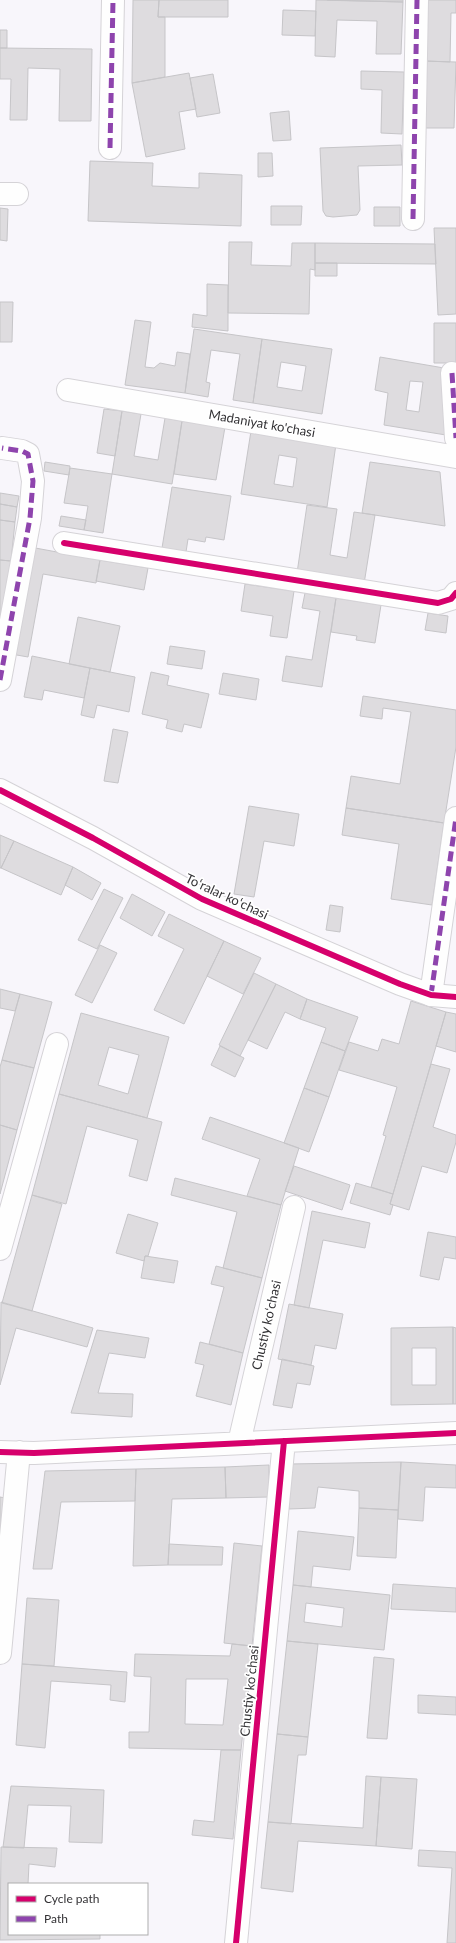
<svg xmlns="http://www.w3.org/2000/svg" width="456" height="1943" viewBox="0 0 456 1943" font-family="Lato,sans-serif">
<style>
.building{fill:#dedcdf;stroke:#c6c5c8;fill-rule:evenodd}
.lines{fill:none;stroke-linecap:round;stroke-linejoin:round}
.street-casing{stroke:#d5d3d7;stroke-width:24}
.secondary-casing{stroke:#d5d3d7;stroke-width:24}
.street{stroke:#fefefe;stroke-width:22}
.secondary{stroke:#fefefe;stroke-width:22}
.quiet{stroke:#8e44ad;stroke-width:5;stroke-dasharray:10 5;stroke-linecap:butt}
.cycleway-casing{stroke:#fff;stroke-width:8}
.cycleway{stroke:#d6006c;stroke-width:6}
.labels{text-anchor:middle;stroke-width:3.5;stroke-linejoin:round;paint-order:stroke}
.street-label{font-size:13px;fill:#333235;stroke:#fff}
</style>
<rect width="100%" height="100%" fill="#f8f6fb"/>
<path class="building" d="M 133,0 L 159,0 L 158,17 L 165,17 L 165,77 L 132,83 Z
M 159,0 L 228,0 L 228,17 L 158,17 Z
M 316,0 L 403,2 L 401,54 L 376,54 L 377,21 L 337,20 L 335,57 L 315,56 Z
M 327,0 L 403,0 L 403,2 Z
M 425,0 L 456,0 L 456,13 L 451,13 L 450,62 L 425,61 Z
M 283,10 L 316,11 L 315,36 L 282,35 Z
M 0,30 L 7,30 L 7,48 L 0,48 Z
M 0,48 L 92,49 L 91,121 L 59,121 L 60,69 L 28,68 L 27,120 L 10,120 L 11,79 L 0,79 Z
M 425,61 L 456,62 L 454,128 L 424,128 Z
M 361,71 L 404,72 L 402,134 L 381,133 L 382,90 L 361,89 Z
M 189,73 L 196,109 L 179,112 L 185,149 L 146,157 L 132,83 Z
M 213,74 L 220,113 L 197,117 L 190,78 Z
M 289,111 L 291,140 L 273,141 L 270,113 Z
M 401,145 L 402,165 L 358,166 L 360,210 L 357,215 L 333,217 L 326,216 L 323,211 L 320,148 Z
M 258,153 L 272,153 L 273,176 L 258,177 Z
M 90,161 L 153,163 L 152,186 L 199,188 L 199,173 L 242,175 L 241,226 L 88,221 Z
M 271,206 L 302,206 L 301,225 L 271,225 Z
M 374,207 L 400,207 L 400,226 L 374,226 Z
M 0,208 L 8,209 L 7,241 L 0,240 Z
M 434,228 L 456,228 L 456,314 L 438,315 Z
M 229,242 L 252,242 L 251,265 L 291,266 L 292,243 L 315,243 L 315,270 L 310,269 L 309,314 L 228,313 Z
M 315,243 L 435,244 L 436,264 L 315,263 Z
M 315,263 L 337,263 L 337,276 L 315,276 Z
M 207,284 L 228,285 L 228,331 L 192,327 L 193,314 L 207,316 Z
M 0,302 L 13,302 L 12,342 L 0,342 Z
M 135,320 L 151,322 L 145,367 L 154,368 L 160,363 L 175,366 L 177,352 L 190,354 L 185,393 L 125,385 Z
M 434,323 L 456,323 L 456,363 L 434,363 Z
M 194,329 L 262,339 L 253,403 L 233,400 L 240,354 L 211,350 L 206,382 L 210,383 L 208,397 L 185,393 Z
M 262,339 L 332,349 L 322,414 L 253,403 ZM 281,362 L 306,366 L 302,391 L 277,387 Z
M 380,357 L 444,368 L 446,435 L 384,425 L 388,393 L 375,390 ZM 410,381 L 423,382 L 419,412 L 406,410 Z
M 104,409 L 122,411 L 115,456 L 97,453 Z
M 122,411 L 141,414 L 134,456 L 158,460 L 165,418 L 182,421 L 172,484 L 112,474 Z
M 182,421 L 225,427 L 216,480 L 174,474 Z
M 251,431 L 336,444 L 327,507 L 241,494 ZM 279,455 L 297,458 L 293,487 L 274,484 Z
M 45,462 L 70,466 L 69,475 L 44,471 Z
M 370,462 L 440,472 L 445,526 L 362,513 Z
M 70,468 L 112,474 L 103,533 L 84,530 L 88,506 L 64,503 Z
M 172,487 L 231,496 L 224,540 L 206,537 L 205,542 L 188,539 L 186,552 L 162,548 Z
M 0,493 L 19,496 L 17,507 L 0,504 Z
M 0,504 L 17,507 L 15,522 L 0,520 Z
M 307,505 L 337,509 L 330,555 L 347,558 L 354,512 L 375,515 L 364,584 L 297,573 Z
M 61,516 L 86,520 L 84,530 L 59,526 Z
M 0,520 L 15,522 L 11,561 L 0,560 Z
M 30,547 L 100,560 L 96,583 L 43,574 L 28,657 L 11,654 Z
M 0,560 L 11,561 L 4,617 L 0,616 Z
M 100,560 L 148,568 L 144,590 L 96,581 Z
M 245,584 L 294,591 L 287,638 L 270,636 L 273,616 L 241,611 Z
M 305,593 L 336,598 L 322,687 L 282,681 L 286,656 L 312,660 L 320,611 L 302,608 Z
M 336,598 L 381,605 L 375,643 L 356,640 L 357,636 L 331,632 Z
M 428,613 L 448,616 L 446,633 L 425,630 Z
M 78,617 L 120,626 L 110,672 L 69,664 Z
M 170,646 L 205,651 L 202,669 L 167,664 Z
M 32,656 L 90,668 L 84,698 L 44,690 L 42,700 L 24,697 Z
M 90,668 L 135,677 L 129,712 L 97,705 L 94,718 L 81,715 Z
M 151,672 L 169,676 L 167,685 L 209,694 L 201,728 L 184,724 L 182,732 L 166,728 L 168,720 L 142,714 Z
M 223,673 L 259,679 L 256,700 L 219,694 Z
M 363,696 L 456,710 L 456,747 L 444,823 L 346,808 L 351,776 L 400,784 L 411,712 L 383,708 L 382,719 L 360,716 Z
M 113,729 L 128,732 L 118,783 L 104,781 Z
M 249,806 L 299,814 L 294,846 L 264,841 L 254,897 L 234,894 Z
M 346,808 L 444,823 L 432,905 L 391,899 L 399,844 L 342,835 Z
M 0,835 L 14,841 L 1,868 L 0,868 Z
M 14,841 L 73,867 L 61,895 L 1,868 Z
M 73,867 L 101,883 L 92,900 L 65,885 Z
M 104,889 L 123,898 L 97,949 L 78,940 Z
M 132,894 L 165,912 L 152,936 L 120,918 Z
M 330,905 L 343,907 L 340,932 L 326,930 Z
M 169,914 L 224,941 L 184,1024 L 154,1010 L 184,949 L 158,936 Z
M 224,941 L 261,958 L 243,994 L 207,976 Z
M 100,945 L 117,953 L 92,1003 L 75,995 Z
M 254,973 L 276,984 L 240,1056 L 219,1045 Z
M 276,984 L 307,999 L 300,1019 L 285,1012 L 267,1049 L 248,1040 Z
M 0,989 L 20,994 L 15,1011 L 0,1008 Z
M 20,994 L 52,1002 L 34,1068 L 2,1060 Z
M 307,999 L 358,1017 L 345,1051 L 321,1042 L 326,1028 L 300,1019 Z
M 411,1001 L 446,1012 L 393,1194 L 371,1187 L 386,1136 L 383,1135 L 397,1087 L 339,1070 L 349,1042 L 378,1051 L 382,1039 L 399,1044 Z
M 446,1012 L 456,1014 L 456,1052 L 436,1046 Z
M 81,1013 L 169,1037 L 147,1118 L 59,1094 ZM 109,1047 L 139,1055 L 128,1094 L 98,1085 Z
M 321,1042 L 345,1051 L 329,1097 L 304,1088 Z
M 220,1046 L 244,1058 L 235,1077 L 211,1065 Z
M 2,1060 L 34,1068 L 17,1130 L 0,1125 L 0,1067 Z
M 431,1064 L 450,1069 L 433,1127 L 456,1135 L 456,1142 L 447,1173 L 422,1166 L 409,1210 L 390,1204 Z
M 304,1088 L 329,1097 L 309,1152 L 284,1143 Z
M 59,1094 L 162,1122 L 147,1181 L 129,1176 L 138,1140 L 87,1126 L 66,1204 L 32,1195 Z
M 210,1117 L 299,1148 L 281,1205 L 247,1196 L 260,1159 L 202,1139 Z
M 0,1125 L 17,1130 L 0,1194 Z
M 294,1166 L 350,1185 L 342,1210 L 285,1191 Z
M 175,1178 L 281,1205 L 262,1278 L 223,1268 L 237,1212 L 171,1195 Z
M 356,1183 L 393,1194 L 390,1204 L 393,1205 L 390,1215 L 350,1203 Z
M 32,1195 L 62,1204 L 32,1311 L 2,1303 Z
M 312,1211 L 370,1223 L 365,1248 L 323,1240 L 309,1308 L 294,1305 Z
M 128,1214 L 158,1223 L 148,1256 L 145,1256 L 144,1261 L 116,1253 Z
M 428,1232 L 456,1237 L 456,1259 L 444,1257 L 439,1280 L 420,1276 Z
M 145,1256 L 178,1261 L 174,1283 L 141,1278 Z
M 216,1266 L 262,1278 L 243,1353 L 209,1344 L 224,1287 L 211,1284 Z
M 1,1302 L 93,1328 L 87,1347 L 16,1328 L 0,1385 Z
M 289,1304 L 343,1314 L 336,1349 L 315,1345 L 311,1365 L 278,1359 Z
M 453,1327 L 453,1404 L 391,1405 L 391,1328 ZM 412,1348 L 436,1348 L 436,1385 L 412,1385 Z
M 453,1327 L 456,1328 L 456,1404 L 453,1404 Z
M 97,1330 L 149,1338 L 145,1358 L 109,1353 L 98,1393 L 133,1394 L 132,1417 L 71,1413 Z
M 200,1342 L 243,1353 L 231,1405 L 196,1396 L 204,1365 L 195,1363 Z
M 282,1359 L 314,1366 L 310,1385 L 297,1383 L 292,1408 L 273,1405 Z
M 401,1462 L 456,1465 L 456,1488 L 425,1487 L 423,1521 L 398,1519 Z
M 401,1462 L 398,1510 L 359,1508 L 359,1491 L 318,1487 L 315,1508 L 289,1509 L 290,1464 Z
M 269,1465 L 269,1497 L 226,1498 L 225,1467 Z
M 225,1467 L 226,1498 L 172,1499 L 168,1565 L 133,1566 L 136,1469 Z
M 136,1469 L 135,1501 L 61,1502 L 52,1569 L 33,1569 L 45,1471 Z
M 0,1497 L 5,1498 L 0,1549 Z
M 359,1508 L 398,1510 L 396,1558 L 357,1556 Z
M 298,1531 L 354,1537 L 350,1570 L 313,1566 L 311,1587 L 293,1585 Z
M 234,1543 L 262,1546 L 252,1646 L 224,1643 Z
M 169,1544 L 223,1547 L 222,1565 L 168,1565 Z
M 393,1584 L 456,1588 L 456,1612 L 391,1609 Z
M 293,1585 L 390,1595 L 384,1650 L 287,1641 ZM 306,1603 L 344,1608 L 342,1627 L 304,1622 Z
M 27,1598 L 59,1600 L 54,1666 L 22,1664 Z
M 287,1641 L 318,1644 L 308,1737 L 277,1734 Z
M 232,1644 L 252,1646 L 241,1750 L 129,1748 L 129,1732 L 149,1732 L 151,1677 L 134,1676 L 135,1654 L 230,1656 ZM 186,1679 L 228,1679 L 223,1725 L 185,1724 Z
M 374,1657 L 394,1659 L 387,1739 L 367,1738 Z
M 22,1664 L 127,1672 L 125,1702 L 110,1700 L 111,1685 L 51,1681 L 45,1748 L 16,1745 Z
M 418,1695 L 456,1697 L 456,1715 L 418,1713 Z
M 277,1734 L 308,1737 L 306,1755 L 298,1755 L 291,1824 L 268,1822 Z
M 221,1750 L 241,1750 L 233,1839 L 192,1835 L 194,1820 L 214,1822 Z
M 366,1776 L 381,1777 L 376,1846 L 298,1841 L 293,1892 L 261,1888 L 268,1822 L 363,1828 Z
M 381,1777 L 417,1779 L 412,1849 L 376,1846 Z
M 11,1786 L 104,1790 L 102,1843 L 69,1842 L 71,1806 L 28,1805 L 24,1848 L 3,1847 Z
M 1,1847 L 57,1848 L 55,1867 L 29,1864 L 28,1884 L 9,1884 L 9,1934 L 100,1934 L 100,1939 L 0,1940 Z
M 419,1850 L 456,1852 L 456,1943 L 447,1943 L 452,1868 L 418,1866 Z"/>
<g class="lines">
<defs>
<path id="street" d="M 110,148 L 113,0
M 0,194 L 17,194
M 413,219 L 417,0
M 452,373 L 456,438
M 68,390 L 456,457
M 64,543 L 438,603 L 451,599 L 456,593
M 0,680 L 30,518 L 33,481 L 28,454 L 22,451 L 2,448
M 431,995 L 456,818
M 0,1249 L 57,1044
M 239,1443 L 294,1207
M 0,1452 L 34,1453 L 456,1433
M 0,1653 L 19,1452
M 236,1943 L 284,1441"/>
<path id="secondary" d="M 0,790 L 93,838 L 202,899 L 400,984 L 431,995 L 456,997"/>
</defs>
<use href="#street" class="street-casing"/>
<use href="#secondary" class="secondary-casing"/>
<use href="#street" class="street"/>
<use href="#secondary" class="secondary"/>
<path class="quiet" d="M 110,148 L 113,0
M 413,219 L 417,0
M 452,373 L 456,438
M 0,680 L 30,518 L 33,481 L 28,454 L 22,451 L 2,448
M 431,995 L 456,818"/>
<defs>
<path id="cycleway" d="M 64,543 L 438,603 L 451,599 L 456,593
M 0,790 L 93,838 L 202,899 L 400,984 L 431,995 L 456,997
M 0,1452 L 34,1453 L 456,1433
M 236,1943 L 284,1441"/>
</defs>
<use href="#cycleway" class="cycleway-casing"/>
<use href="#cycleway" class="cycleway"/>
</g>
<g class="labels">
<g class="street-label">
<text transform="translate(262 423) rotate(10)" y="5">Madaniyat ko'chasi</text>
<text transform="translate(227 896) rotate(25)" y="5">Toʻralar koʻchasi</text>
<text transform="translate(266 1325) rotate(-77)" y="5">Chustiy koʻchasi</text>
<text transform="translate(249 1691) rotate(-84)" y="5">Chustiy koʻchasi</text>
</g>
</g>
<rect x="8" y="1883" width="140" height="52" fill="#ffffff" stroke="#adadae"/>
<rect x="16" y="1896" width="20" height="6" fill="#d6006c" stroke="#adadae"/>
<text x="44" y="1903" font-size="12" fill="#333235">Cycle path</text>
<rect x="16" y="1916" width="20" height="6" fill="#8e44ad" stroke="#adadae"/>
<text x="44" y="1923" font-size="12" fill="#333235">Path</text>
</svg>
